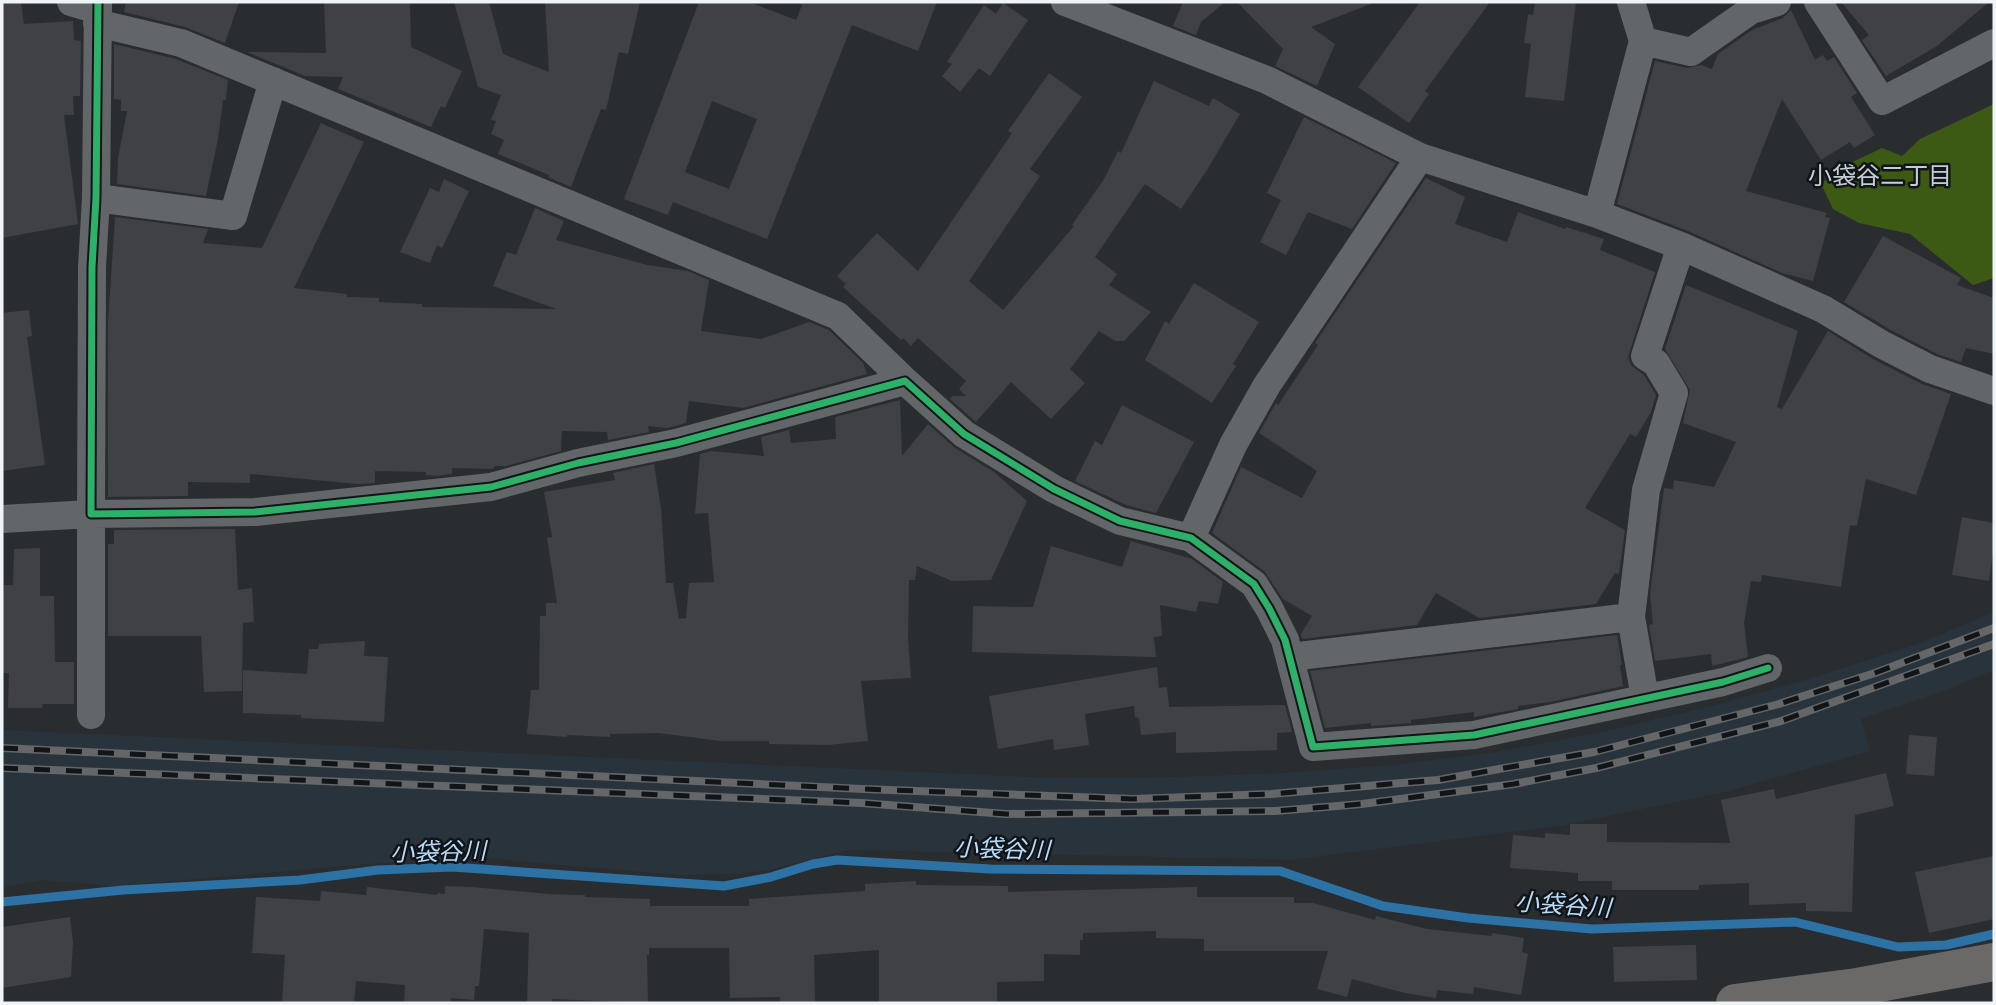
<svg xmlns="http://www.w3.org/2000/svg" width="1996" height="1005" viewBox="0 0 1996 1005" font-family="'DM Sans','Noto Sans JP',sans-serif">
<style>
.built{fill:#28333b}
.forest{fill:#3c5a13}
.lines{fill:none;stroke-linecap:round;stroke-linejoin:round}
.stream{stroke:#2d72a5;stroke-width:9}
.building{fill:#3f4144;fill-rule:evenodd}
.minor{stroke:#636668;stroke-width:28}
.secondary{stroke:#6a6968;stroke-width:38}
.rail-casing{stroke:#646668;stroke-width:8}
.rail{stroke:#121518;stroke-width:5;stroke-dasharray:16;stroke-linecap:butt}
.cycleway-casing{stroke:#121518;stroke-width:11}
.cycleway{stroke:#2db169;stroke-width:7}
.labels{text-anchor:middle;stroke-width:5;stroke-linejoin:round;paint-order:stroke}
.neighbourhood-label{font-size:24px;fill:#c6ced5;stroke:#121518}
.water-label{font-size:24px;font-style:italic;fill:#b7dbfa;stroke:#121518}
</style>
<rect width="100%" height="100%" fill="#2a2d30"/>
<path class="built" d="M 1994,612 L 1994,670 L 1939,693 L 1861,719 L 1870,751 L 1725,792 L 1560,826 L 1290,860 L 848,850 L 773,869 L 741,874 L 677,875 L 461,856 L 115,886 L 41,880 L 2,888 L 2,730 L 1052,778 L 1172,777 L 1283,773 L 1393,765 L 1496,752 L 1602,732 L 1712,706 L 1809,679 L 1918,644 Z"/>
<path class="forest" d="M 1994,104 L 1994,278 L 1973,285 L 1910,234 L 1859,223 L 1833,209 L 1821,184 L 1844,166 L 1882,148 L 1902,156 L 1920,139 Z"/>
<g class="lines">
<path class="stream" d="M 2,902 L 123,890 L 300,880 L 378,870 L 452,867 L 724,886 L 771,877 L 813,864 L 837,860 L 990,869 L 1280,871 L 1383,906 L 1468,918 L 1592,929 L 1795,922 L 1898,947 L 1946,945 L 1994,934"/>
</g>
<path class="building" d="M 2,2 L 21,2 L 24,24 L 73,21 L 74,40 L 81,41 L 80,96 L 73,96 L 74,115 L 64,115 L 78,224 L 2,238 Z
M 126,2 L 239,2 L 225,43 L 185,27 L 124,12 Z
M 324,2 L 410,2 L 411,47 L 462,71 L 445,108 L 441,106 L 431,127 L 338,89 L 343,77 L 305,76 L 247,52 L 326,53 Z
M 454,2 L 489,2 L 503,54 L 549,72 L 545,2 L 640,2 L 628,54 L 619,52 L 606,110 L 601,109 L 571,187 L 548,177 L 549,175 L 498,154 L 504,140 L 491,134 L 496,121 L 491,120 L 501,95 L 478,87 Z
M 699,2 L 749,2 L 796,20 L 802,5 L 797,2 L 937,2 L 918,51 L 852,25 L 767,239 L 673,202 L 668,215 L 624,199 ZM 712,101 L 757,119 L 729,189 L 685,172 Z
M 1183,2 L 1225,2 L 1201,22 L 1196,35 L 1173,26 Z
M 1237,2 L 1370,2 L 1371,4 L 1311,27 L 1335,44 L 1317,86 L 1275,66 L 1283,49 Z
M 1420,2 L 1490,2 L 1425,91 L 1429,94 L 1409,123 L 1358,87 Z
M 1535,2 L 1576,2 L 1564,101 L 1525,97 L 1531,44 L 1524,43 L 1528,14 L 1533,15 Z
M 1841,2 L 1989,2 L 1937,46 L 1886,76 L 1862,40 L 1869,35 Z
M 1003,3 L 1028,20 L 990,76 L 979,68 L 960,92 L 942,76 L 952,64 L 947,62 L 984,5 L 996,14 Z
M 1791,10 L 1815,60 L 1823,55 L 1827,61 L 1834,57 L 1857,93 L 1851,97 L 1875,135 L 1854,148 L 1850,142 L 1821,160 L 1782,99 L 1746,191 L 1827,213 L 1825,217 L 1830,218 L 1813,281 L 1782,273 L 1688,231 L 1617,204 L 1655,61 L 1687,68 L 1701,65 L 1712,69 L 1718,54 L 1752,30 L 1783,18 Z
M 114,44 L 176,59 L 228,80 L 226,100 L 223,100 L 218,139 L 206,196 L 117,184 L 118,158 L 127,111 L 121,111 L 121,100 L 114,99 Z
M 1049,73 L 1082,97 L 1030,169 L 1040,176 L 969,281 L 1003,310 L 1074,226 L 1072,225 L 1104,179 L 1118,151 L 1121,153 L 1154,81 L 1209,106 L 1213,98 L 1240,114 L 1207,170 L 1181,209 L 1145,184 L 1095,257 L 1117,274 L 1109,285 L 1151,312 L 1124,341 L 1115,341 L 1099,331 L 1070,369 L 1085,383 L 1051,419 L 1011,382 L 976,422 L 950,399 L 953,396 L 966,396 L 959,389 L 966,381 L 918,338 L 911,346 L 903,338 L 901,340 L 843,287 L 846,284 L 837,276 L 877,233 L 918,271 L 1012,133 L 1008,131 Z
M 1304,117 L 1396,163 L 1352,229 L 1308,212 L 1286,255 L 1260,242 L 1281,200 L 1267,193 Z
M 321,123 L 364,142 L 294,288 L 347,294 L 347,297 L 379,298 L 379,302 L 422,304 L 422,307 L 556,309 L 493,286 L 507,252 L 516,255 L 535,208 L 564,221 L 556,240 L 647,265 L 688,271 L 709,280 L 701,331 L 761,339 L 809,322 L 829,330 L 863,363 L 867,374 L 743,408 L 689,401 L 686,423 L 667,428 L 648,426 L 649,432 L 608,440 L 607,432 L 562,431 L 561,451 L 506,466 L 495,466 L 493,469 L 452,468 L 452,474 L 437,476 L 426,475 L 426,472 L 375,471 L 375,483 L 357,484 L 250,474 L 250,483 L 188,482 L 188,496 L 108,497 L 108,322 L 115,217 L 208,229 L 203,243 L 262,248 Z
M 1426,178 L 1465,197 L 1455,224 L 1507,242 L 1518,212 L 1565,229 L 1566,227 L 1604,239 L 1600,250 L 1655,272 L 1628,357 L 1631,365 L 1644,375 L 1656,395 L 1651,412 L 1636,437 L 1630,434 L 1585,508 L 1625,530 L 1619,574 L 1615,573 L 1596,604 L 1479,618 L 1436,593 L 1417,625 L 1302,639 L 1301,634 L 1312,616 L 1283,599 L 1264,571 L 1212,533 L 1241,467 L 1302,498 L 1317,471 L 1259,433 L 1276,403 L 1278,405 L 1318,345 L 1315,343 Z
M 444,179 L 469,191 L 442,248 L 437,245 L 430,263 L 400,252 L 430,188 L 439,192 Z
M 1883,236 L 1961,278 L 1957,285 L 1994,298 L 1994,354 L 1966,348 L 1961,362 L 1937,354 L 1889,329 L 1844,302 Z
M 1194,283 L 1259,322 L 1233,364 L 1236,366 L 1212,403 L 1145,360 L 1165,321 L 1169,324 Z
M 1686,285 L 1798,331 L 1777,407 L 1782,409 L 1828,331 L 1873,359 L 1922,384 L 1951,394 L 1916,495 L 1866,479 L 1857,526 L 1850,525 L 1841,587 L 1762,575 L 1761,582 L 1751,581 L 1744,623 L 1748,657 L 1712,666 L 1711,654 L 1655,661 L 1649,625 L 1653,624 L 1650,594 L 1664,488 L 1673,489 L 1674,480 L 1714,487 L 1736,442 L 1683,423 L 1690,390 L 1665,349 Z
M 29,310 L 32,336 L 27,337 L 45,465 L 2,471 L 2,313 Z
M 900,400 L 902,456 L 928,424 L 955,448 L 994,472 L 1027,501 L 991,580 L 952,581 L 917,566 L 915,580 L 909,580 L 908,638 L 911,678 L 861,681 L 868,741 L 828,745 L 769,744 L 769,741 L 720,741 L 659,733 L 610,734 L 610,737 L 567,735 L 567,737 L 527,734 L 531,690 L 539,690 L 540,616 L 546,616 L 546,603 L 557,603 L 547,538 L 552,537 L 544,492 L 615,480 L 613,473 L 654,464 L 661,508 L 666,583 L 673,583 L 679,619 L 686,618 L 689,583 L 714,582 L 708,513 L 695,514 L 700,454 L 711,451 L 764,456 L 761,437 L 789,430 L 791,443 L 836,439 L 835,417 Z
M 1122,405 L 1194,442 L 1156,513 L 1126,505 L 1075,481 L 1095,441 L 1102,445 Z
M 1962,517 L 1994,523 L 1994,545 L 1989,581 L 1952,575 Z
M 235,529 L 238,590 L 252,588 L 254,622 L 243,623 L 242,691 L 204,692 L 201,636 L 108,636 L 108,544 L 114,544 L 114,530 Z
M 1131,541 L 1192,559 L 1223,582 L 1218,604 L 1199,601 L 1196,612 L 1160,605 L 1162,636 L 1154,637 L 1156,657 L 972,652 L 973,606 L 1033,607 L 1051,546 L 1122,567 Z
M 40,548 L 40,596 L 54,596 L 55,662 L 74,662 L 74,704 L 43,704 L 42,708 L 8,708 L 9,673 L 2,673 L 2,585 L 13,585 L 14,549 Z
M 1617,635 L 1622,665 L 1620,665 L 1623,686 L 1550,702 L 1518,706 L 1518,709 L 1474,717 L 1474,712 L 1411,720 L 1411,723 L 1371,726 L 1371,723 L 1325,728 L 1310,671 Z
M 365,641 L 364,656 L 388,657 L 384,722 L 301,718 L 301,715 L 243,713 L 243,670 L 307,674 L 309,649 L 318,649 L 319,644 Z
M 1157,667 L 1159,688 L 1167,687 L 1169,707 L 1285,705 L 1292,732 L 1277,733 L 1277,750 L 1176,753 L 1176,732 L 1141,735 L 1139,718 L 1135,717 L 1134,706 L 1085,714 L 1089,745 L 1054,750 L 1053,739 L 998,749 L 989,696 Z
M 1909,735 L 1937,737 L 1934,776 L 1906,774 Z
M 1886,773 L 1894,806 L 1855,815 L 1852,912 L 1806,911 L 1806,903 L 1749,905 L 1749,883 L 1699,885 L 1699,890 L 1612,890 L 1612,881 L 1578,881 L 1578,873 L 1510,868 L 1513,835 L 1545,838 L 1545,833 L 1570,835 L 1570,824 L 1607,824 L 1607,842 L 1730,843 L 1721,800 L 1774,789 L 1776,799 Z
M 1994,856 L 1994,919 L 1929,933 L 1915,872 Z
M 916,881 L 916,885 L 1008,886 L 1008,892 L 1197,887 L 1197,897 L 1294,897 L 1294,903 L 1313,903 L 1375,920 L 1376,916 L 1427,929 L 1492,936 L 1492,933 L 1524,938 L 1522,952 L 1528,954 L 1521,995 L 1474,987 L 1473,994 L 1437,990 L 1436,998 L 1405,993 L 1352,979 L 1347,997 L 1317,989 L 1328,951 L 1204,951 L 1204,939 L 1156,938 L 1156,931 L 1083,933 L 1083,940 L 1080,940 L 1080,955 L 1044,954 L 1044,981 L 997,982 L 997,1003 L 879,1003 L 879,950 L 814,955 L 815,1003 L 780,1003 L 780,997 L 730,998 L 729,948 L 649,948 L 649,955 L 647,955 L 648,1003 L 552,999 L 552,1003 L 527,1003 L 529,933 L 484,929 L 479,986 L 475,986 L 474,1000 L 451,998 L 451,1003 L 404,1003 L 405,985 L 356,981 L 354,1003 L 282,1003 L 285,955 L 252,953 L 256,897 L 320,901 L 321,891 L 366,895 L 367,887 L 437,895 L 438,893 L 445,894 L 445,886 L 472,887 L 549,894 L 585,895 L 585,897 L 650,899 L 650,906 L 749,906 L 749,899 L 865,891 L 865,884 Z
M 70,917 L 73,942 L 71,977 L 2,988 L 2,927 Z
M 1696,945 L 1697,980 L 1614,982 L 1613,947 Z"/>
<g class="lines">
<path class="minor" d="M 71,2 L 98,10
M 98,2 L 96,198 L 92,267 L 91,514 L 255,512 L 491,487 L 578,463 L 676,443 L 905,381 L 964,434 L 1054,489 L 1120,521 L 1191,538 L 1254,584 L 1269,608 L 1285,640 L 1313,747 L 1474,735 L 1723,682 L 1768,668
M 1065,2 L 1267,80 L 1420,157 L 1597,214 L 1681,246 L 1823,309 L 1881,344 L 1930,369 L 1994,391
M 1631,2 L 1643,41 L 1691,52 L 1751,10 L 1777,2
M 1818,2 L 1882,101 L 1994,43
M 97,23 L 181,43 L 838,316 L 905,381
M 96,198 L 233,216 L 273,81
M 1597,214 L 1643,41
M 2,519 L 91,514 L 91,715
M 1191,538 L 1233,445 L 1267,385 L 1420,157
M 1290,657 L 1631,617
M 1645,698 L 1631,617 L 1646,490 L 1674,393 L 1656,363 L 1645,356 L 1681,246"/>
<path class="secondary" d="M 1735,1003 L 1857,987 L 1994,962"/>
<defs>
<path id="rail" d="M 2,748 L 863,789 L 1133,799 L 1271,794 L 1438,780 L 1594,752 L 1779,704 L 1875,673 L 1994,628
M 2,768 L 862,803 L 1006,814 L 1275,811 L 1362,804 L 1514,784 L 1596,768 L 1781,721 L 1994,644"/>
</defs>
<use href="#rail" class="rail-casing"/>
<use href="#rail" class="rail"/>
<defs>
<path id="cycleway" d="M 98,2 L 96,198 L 92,267 L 91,514 L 255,512 L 491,487 L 578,463 L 676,443 L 905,381 L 964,434 L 1054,489 L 1120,521 L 1191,538 L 1254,584 L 1269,608 L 1285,640 L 1313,747 L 1474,735 L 1723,682 L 1768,668"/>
</defs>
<use href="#cycleway" class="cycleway-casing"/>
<use href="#cycleway" class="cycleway"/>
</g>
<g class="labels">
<g class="neighbourhood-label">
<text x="1880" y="184">小袋谷二丁目</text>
</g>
<g class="water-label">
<text transform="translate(1002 849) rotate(2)" y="8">小袋谷川</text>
<text transform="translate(438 852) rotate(-1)" y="8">小袋谷川</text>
<text transform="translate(1563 905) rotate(4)" y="8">小袋谷川</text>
</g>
</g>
<rect width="1996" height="1005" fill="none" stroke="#eff4f7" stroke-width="7"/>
</svg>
